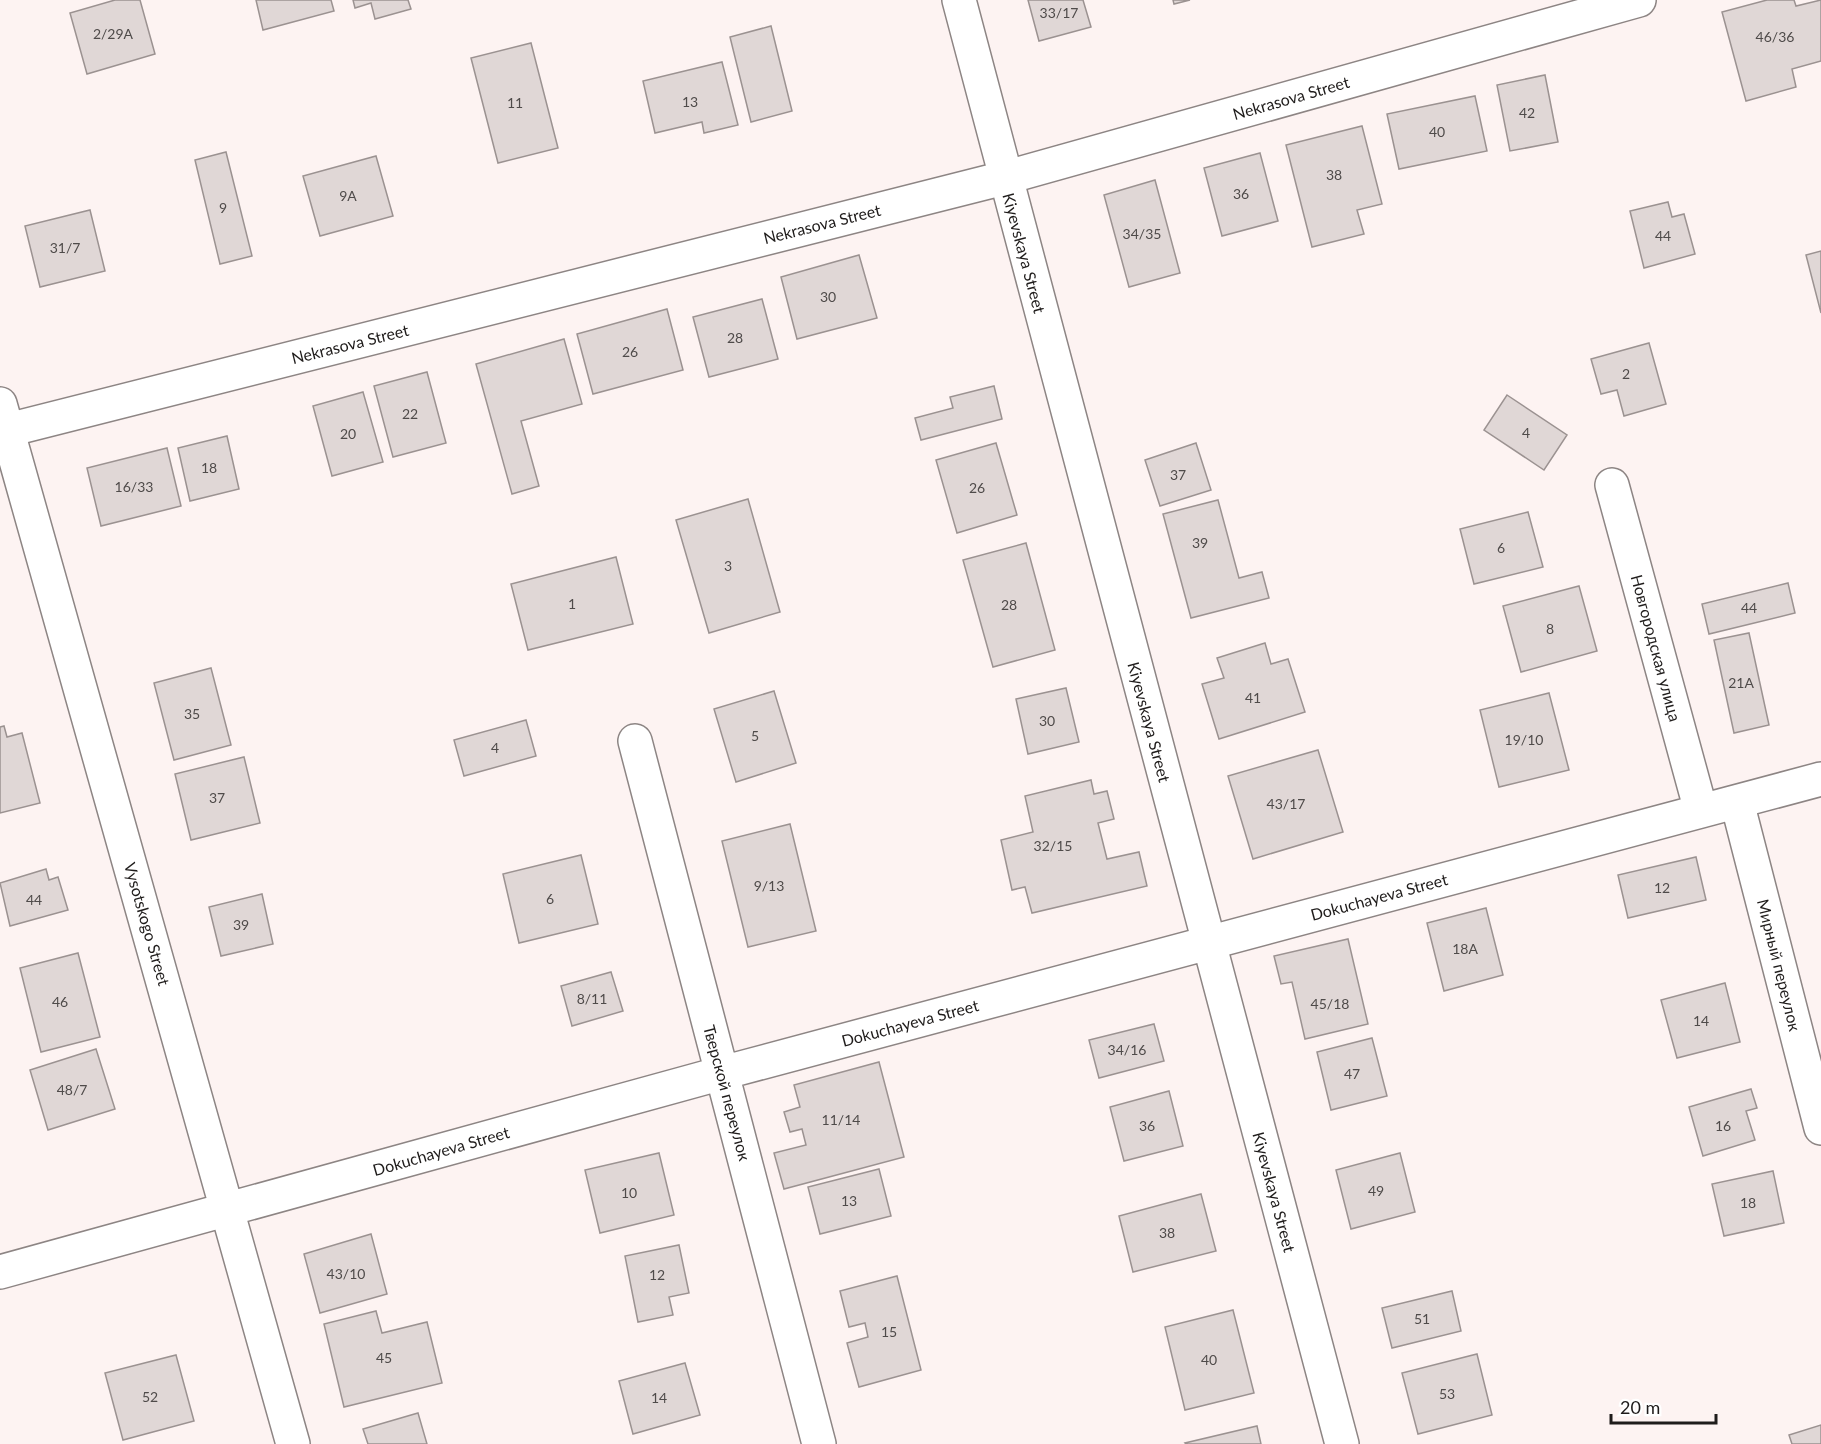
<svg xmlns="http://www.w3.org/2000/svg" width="1821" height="1444" viewBox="0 0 1821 1444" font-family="Lato,sans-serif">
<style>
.building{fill:#e0d7d6;stroke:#9b9291;stroke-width:1.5}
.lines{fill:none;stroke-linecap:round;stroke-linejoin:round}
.street-casing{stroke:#8d8584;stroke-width:36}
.street{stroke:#fff;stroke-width:33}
.labels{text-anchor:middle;stroke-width:5;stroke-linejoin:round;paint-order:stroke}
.number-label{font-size:14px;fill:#4f4b4a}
.street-label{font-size:16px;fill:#1f1c1b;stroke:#fff}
</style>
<rect width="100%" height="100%" fill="#fdf3f2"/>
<path class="building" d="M 115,0 L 140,0 L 155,54 L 87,74 L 70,13 Z
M 256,0 L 331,0 L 334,11 L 263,30 Z
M 353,0 L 408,0 L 411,9 L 375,19 L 371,3 L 355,8 Z
M 1028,0 L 1083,0 L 1091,27 L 1039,41 Z
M 1173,0 L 1190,0 L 1174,4 Z
M 1767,0 L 1794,0 L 1796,6 L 1821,0 L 1821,61 L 1792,69 L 1796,87 L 1746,101 L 1722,12 Z
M 771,26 L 792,111 L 751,122 L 730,37 Z
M 531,43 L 558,148 L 498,163 L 471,58 Z
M 722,62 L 738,125 L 704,133 L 702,122 L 655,133 L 643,81 Z
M 1545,75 L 1558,142 L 1510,151 L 1497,85 Z
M 1475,96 L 1487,151 L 1399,169 L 1387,114 Z
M 1362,126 L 1382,204 L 1357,210 L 1364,234 L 1312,247 L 1286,145 Z
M 226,152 L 252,256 L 220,264 L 195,160 Z
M 1260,153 L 1278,221 L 1222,236 L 1204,168 Z
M 376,156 L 393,216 L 320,236 L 303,176 Z
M 1155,180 L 1180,273 L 1129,287 L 1104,195 Z
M 1668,202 L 1672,217 L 1684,214 L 1695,254 L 1644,268 L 1630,211 Z
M 90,210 L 105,271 L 40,287 L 25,226 Z
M 1821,251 L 1821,313 L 1806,255 Z
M 859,255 L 877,318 L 797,339 L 781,277 Z
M 762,299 L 778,359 L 709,377 L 693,317 Z
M 667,309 L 683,370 L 593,394 L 577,334 Z
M 564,339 L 582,404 L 521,421 L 539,486 L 512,494 L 476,364 Z
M 1649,343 L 1666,404 L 1624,416 L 1617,390 L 1601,394 L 1591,359 Z
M 427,372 L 446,443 L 393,457 L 374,386 Z
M 994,386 L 1002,419 L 921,440 L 915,418 L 953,408 L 950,397 Z
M 363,392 L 383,462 L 332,476 L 313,406 Z
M 1507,395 L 1567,435 L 1544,470 L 1484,430 Z
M 227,436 L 239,489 L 190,501 L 178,448 Z
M 996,443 L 1017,515 L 957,533 L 936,460 Z
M 1196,443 L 1211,490 L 1160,506 L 1145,460 Z
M 167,448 L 181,506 L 101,526 L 87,468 Z
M 748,499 L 780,612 L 709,633 L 676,520 Z
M 1218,500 L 1239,578 L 1262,572 L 1269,598 L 1191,618 L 1163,514 Z
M 1528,512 L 1543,567 L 1474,584 L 1460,529 Z
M 1026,543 L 1055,650 L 993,667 L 963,560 Z
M 616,557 L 633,624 L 528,650 L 511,584 Z
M 1788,583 L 1795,613 L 1709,634 L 1702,604 Z
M 1579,586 L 1597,651 L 1521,672 L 1503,606 Z
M 1749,633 L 1769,725 L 1734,733 L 1714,640 Z
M 1265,643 L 1271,664 L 1288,659 L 1305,712 L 1219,739 L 1202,684 L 1224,678 L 1217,658 Z
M 211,668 L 231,745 L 174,760 L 154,683 Z
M 1066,688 L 1079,742 L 1028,754 L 1016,699 Z
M 774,691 L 796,763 L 736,782 L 714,709 Z
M 1549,693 L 1569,770 L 1499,787 L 1480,710 Z
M 526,720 L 536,756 L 464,776 L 454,740 Z
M 4,726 L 7,737 L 22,733 L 40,803 L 0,813 L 0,727 Z
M 1318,750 L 1343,832 L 1253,859 L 1228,776 Z
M 244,757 L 260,823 L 191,840 L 175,774 Z
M 1091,780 L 1094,794 L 1107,791 L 1114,819 L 1098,823 L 1107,859 L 1139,852 L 1147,886 L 1032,913 L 1025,887 L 1012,890 L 1001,840 L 1033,832 L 1025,796 Z
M 790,824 L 816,931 L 748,947 L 722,841 Z
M 581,855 L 598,924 L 519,943 L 503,874 Z
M 1696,857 L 1706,900 L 1628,918 L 1618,875 Z
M 46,869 L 49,880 L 58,877 L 68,910 L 10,926 L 0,883 Z
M 262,894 L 273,944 L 221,956 L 209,907 Z
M 1486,908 L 1503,975 L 1444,991 L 1427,923 Z
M 1348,939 L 1368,1024 L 1305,1039 L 1292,982 L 1281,984 L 1274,956 Z
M 78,953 L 100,1037 L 41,1052 L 20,968 Z
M 611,972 L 623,1011 L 572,1026 L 561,986 Z
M 1725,983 L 1740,1042 L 1677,1058 L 1661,1000 Z
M 1154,1024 L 1164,1061 L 1099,1078 L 1089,1040 Z
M 1372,1038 L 1387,1096 L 1331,1110 L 1317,1052 Z
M 96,1049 L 115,1109 L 48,1130 L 30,1070 Z
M 879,1062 L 904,1157 L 784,1189 L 774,1153 L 806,1145 L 802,1129 L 790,1132 L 784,1112 L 800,1107 L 794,1085 Z
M 1751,1089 L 1757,1108 L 1746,1111 L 1755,1140 L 1703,1156 L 1689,1107 Z
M 1169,1091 L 1183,1146 L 1124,1161 L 1110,1107 Z
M 659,1153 L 674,1215 L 600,1233 L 585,1170 Z
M 1400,1153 L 1415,1212 L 1351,1229 L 1336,1170 Z
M 879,1169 L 891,1216 L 820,1234 L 808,1187 Z
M 1773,1171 L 1784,1223 L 1724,1236 L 1712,1184 Z
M 1201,1194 L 1216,1251 L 1133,1272 L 1119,1216 Z
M 371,1234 L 387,1294 L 320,1313 L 304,1254 Z
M 679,1245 L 689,1293 L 669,1297 L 673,1315 L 638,1322 L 625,1256 Z
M 897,1276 L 921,1370 L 859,1387 L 847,1343 L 868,1337 L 865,1323 L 849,1327 L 840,1291 Z
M 1452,1291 L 1461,1331 L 1392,1348 L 1382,1308 Z
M 1233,1310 L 1254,1393 L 1185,1410 L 1165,1327 Z
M 376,1311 L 382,1333 L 427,1322 L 442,1383 L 344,1407 L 324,1324 Z
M 1477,1354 L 1492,1415 L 1418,1434 L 1402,1373 Z
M 176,1355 L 194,1421 L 123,1440 L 105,1373 Z
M 685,1363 L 700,1415 L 633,1434 L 619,1381 Z
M 418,1413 L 427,1444 L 368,1444 L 363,1429 Z
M 1821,1425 L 1821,1444 L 1792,1444 L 1789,1435 Z
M 1257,1426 L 1261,1444 L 1186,1444 L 1185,1443 Z"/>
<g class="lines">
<defs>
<path id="street" d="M 959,0 L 1342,1444
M 0,404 L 293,1444
M 0,432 L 1004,178 L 1639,0
M 1612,485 L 1701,811
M 635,741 L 819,1444
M 1737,802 L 1821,1128
M 0,1272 L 722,1073 L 1821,779"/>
</defs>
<use href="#street" class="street-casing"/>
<use href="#street" class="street"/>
</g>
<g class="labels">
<g class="number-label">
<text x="1059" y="18">33/17</text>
<text x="113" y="39">2/29А</text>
<text x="1775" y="42">46/36</text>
<text x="690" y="107">13</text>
<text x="515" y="108">11</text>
<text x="1527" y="118">42</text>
<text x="1437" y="137">40</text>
<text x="1334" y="180">38</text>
<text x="1241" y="199">36</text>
<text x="348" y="201">9А</text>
<text x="223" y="213">9</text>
<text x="1142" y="239">34/35</text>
<text x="1663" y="241">44</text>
<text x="65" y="253">31/7</text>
<text x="828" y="302">30</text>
<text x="735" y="343">28</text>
<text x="630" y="357">26</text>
<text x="1626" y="379">2</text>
<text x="410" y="419">22</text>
<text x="1526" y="438">4</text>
<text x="348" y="439">20</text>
<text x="209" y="473">18</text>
<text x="1178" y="480">37</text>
<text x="134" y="492">16/33</text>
<text x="977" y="493">26</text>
<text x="1200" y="548">39</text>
<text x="1501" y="553">6</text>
<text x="728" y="571">3</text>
<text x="572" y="609">1</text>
<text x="1009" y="610">28</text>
<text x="1749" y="613">44</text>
<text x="1550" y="634">8</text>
<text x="1741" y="688">21А</text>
<text x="1253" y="703">41</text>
<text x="192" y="719">35</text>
<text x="1047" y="726">30</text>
<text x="755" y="741">5</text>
<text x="1524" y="745">19/10</text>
<text x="495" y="753">4</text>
<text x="217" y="803">37</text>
<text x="1286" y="809">43/17</text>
<text x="1053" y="851">32/15</text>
<text x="769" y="891">9/13</text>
<text x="1662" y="893">12</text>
<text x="550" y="904">6</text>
<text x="34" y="905">44</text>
<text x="241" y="930">39</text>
<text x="1465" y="954">18А</text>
<text x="592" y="1004">8/11</text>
<text x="60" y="1007">46</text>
<text x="1330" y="1009">45/18</text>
<text x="1701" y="1026">14</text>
<text x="1127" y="1055">34/16</text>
<text x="1352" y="1079">47</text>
<text x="72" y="1095">48/7</text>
<text x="841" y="1125">11/14</text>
<text x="1147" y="1131">36</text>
<text x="1723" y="1131">16</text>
<text x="1376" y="1196">49</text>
<text x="629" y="1198">10</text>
<text x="849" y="1206">13</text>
<text x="1748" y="1208">18</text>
<text x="1167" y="1238">38</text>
<text x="346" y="1279">43/10</text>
<text x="657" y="1280">12</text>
<text x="1422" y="1324">51</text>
<text x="889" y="1337">15</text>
<text x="384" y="1363">45</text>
<text x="1209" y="1365">40</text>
<text x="1447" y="1399">53</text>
<text x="150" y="1402">52</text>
<text x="659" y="1403">14</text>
</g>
<g class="street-label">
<text transform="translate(1291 98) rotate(-16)" y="6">Nekrasova Street</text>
<text transform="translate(822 224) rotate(-14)" y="6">Nekrasova Street</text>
<text transform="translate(1024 253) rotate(75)" y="6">Kiyevskaya Street</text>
<text transform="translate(350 344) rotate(-14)" y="6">Nekrasova Street</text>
<text transform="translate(1656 648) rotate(75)" y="6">Новгородская улица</text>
<text transform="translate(1149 722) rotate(75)" y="6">Kiyevskaya Street</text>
<text transform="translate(1379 897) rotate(-15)" y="6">Dokuchayeva Street</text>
<text transform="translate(147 924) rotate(74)" y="6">Vysotskogo Street</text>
<text transform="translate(1779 965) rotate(76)" y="6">Мирный переулок</text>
<text transform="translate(910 1023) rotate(-15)" y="6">Dokuchayeva Street</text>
<text transform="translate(727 1093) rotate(75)" y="6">Тверской переулок</text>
<text transform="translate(441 1151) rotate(-16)" y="6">Dokuchayeva Street</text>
<text transform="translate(1274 1192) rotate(75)" y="6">Kiyevskaya Street</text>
</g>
</g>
<path d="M1611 1414v9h105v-9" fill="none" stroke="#1f1c1b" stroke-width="3"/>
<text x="1620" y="1414" font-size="18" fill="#1f1c1b" stroke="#ffffff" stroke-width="4.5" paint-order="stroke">20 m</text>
</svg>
